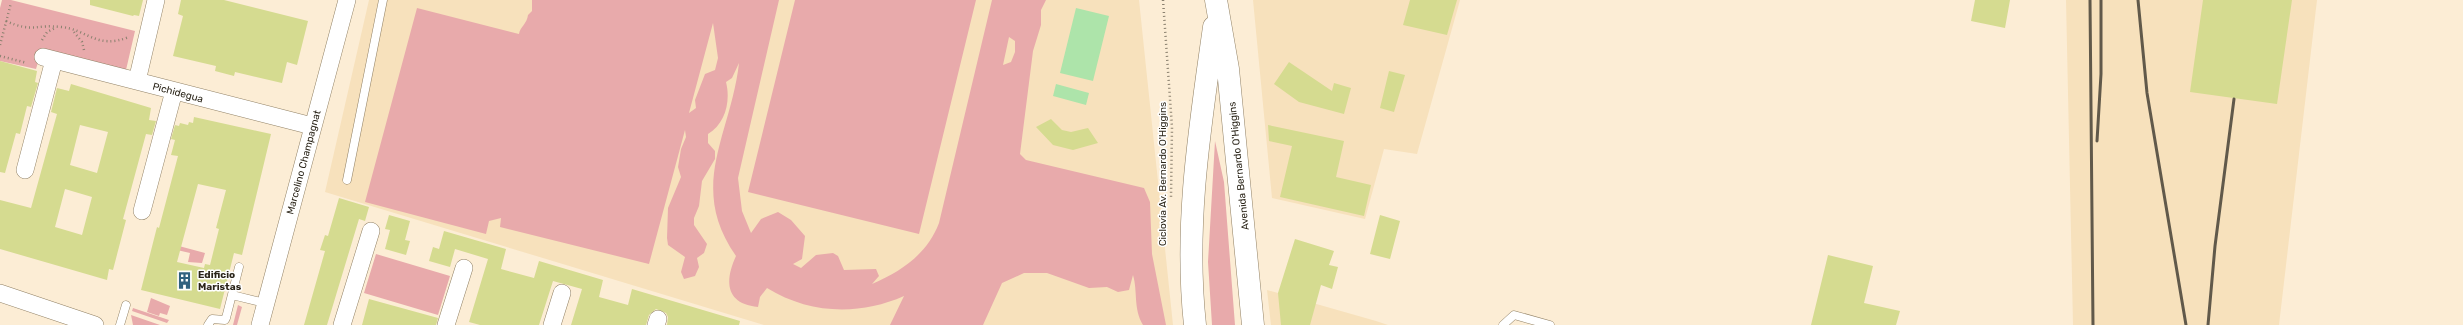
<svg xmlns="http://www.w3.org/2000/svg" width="2463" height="325" viewBox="0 0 2463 325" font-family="Rubik,sans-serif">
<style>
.built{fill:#f7e1bc}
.green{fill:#e8aaab;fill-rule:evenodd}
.water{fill:#ade4aa}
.building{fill:#d5db90;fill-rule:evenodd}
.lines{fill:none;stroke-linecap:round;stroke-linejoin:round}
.service-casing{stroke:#918165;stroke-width:9}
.minor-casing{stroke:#918165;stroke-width:18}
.primary-casing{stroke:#918165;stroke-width:23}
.path{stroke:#8b816f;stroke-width:2.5;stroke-dasharray:1 3;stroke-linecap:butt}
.service{stroke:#fff;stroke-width:8}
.minor{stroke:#fff;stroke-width:17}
.primary{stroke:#fff;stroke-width:22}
.rail{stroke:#61594a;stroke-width:3}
.labels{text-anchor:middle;stroke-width:3;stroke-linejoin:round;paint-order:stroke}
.street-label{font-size:10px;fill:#2b2519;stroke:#fff}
.poi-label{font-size:10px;font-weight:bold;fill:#2b2519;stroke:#fff;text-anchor:start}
</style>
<rect width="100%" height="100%" fill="#fcedd5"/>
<path class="built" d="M 369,0 L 1139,0 L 1173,325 L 764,325 L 325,192 Z
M 1253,0 L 1460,0 L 1417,154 L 1384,149 L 1365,219 L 1272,198 Z
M 2066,0 L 2317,0 L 2279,325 L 2073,325 Z
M 1267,290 L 1376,321 L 1388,325 L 1271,325 Z"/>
<path class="green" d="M 2,0 L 11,0 L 135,31 L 126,70 L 42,49 L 36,69 L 0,61 L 0,8 Z
M 532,0 L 779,0 L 738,178 L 742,211 L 751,233 L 761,219 L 778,212 L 791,220 L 805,236 L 802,259 L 793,264 L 801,268 L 816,255 L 833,253 L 838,256 L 844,270 L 876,269 L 879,276 L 872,284 C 902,271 927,254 939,223 L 992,0 L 1046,0 L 1041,10 L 1041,25 L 1033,51 L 1020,154 L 1026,160 L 1144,188 L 1150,202 L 1152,254 L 1166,325 L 1143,325 C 1133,308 1138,292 1133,275 L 1129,290 L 1118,292 L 1107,287 L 1089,288 L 1047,273 L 1024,273 L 1002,283 L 983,325 L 890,325 L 904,296 C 859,316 809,314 767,288 L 760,297 L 758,307 C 726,304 724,282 736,256 C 687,186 731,135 739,63 L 732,78 L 726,82 C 731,102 725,124 708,134 L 708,143 L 715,151 L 715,159 L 702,181 L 699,206 L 694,218 L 694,225 L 707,244 L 704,253 L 697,258 L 699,267 L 695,276 L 684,279 L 681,272 L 685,257 L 668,245 L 667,238 L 668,208 L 681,177 L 678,167 L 681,149 L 686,137 L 685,130 L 649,264 L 500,227 L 501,218 L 489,221 L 486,234 L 365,202 L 417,8 L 519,34 C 520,27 527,24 528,15 L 532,11 ZM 713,23 L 718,58 L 715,70 L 705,74 L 695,100 L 696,108 L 689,113 ZM 1009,37 L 1015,41 L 1015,52 L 1011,62 L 1003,65 Z
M 795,0 L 976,0 L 919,234 L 748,192 Z
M 1215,141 L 1224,182 L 1235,325 L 1212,325 L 1208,262 Z
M 164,242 L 205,253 L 202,263 L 188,262 L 190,253 L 177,250 Z
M 376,254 L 450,276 L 438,315 L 364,293 Z
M 151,298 L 170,306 L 167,315 L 160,313 L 159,316 L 147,312 Z
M 238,305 L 242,307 L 237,325 L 233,325 Z
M 133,308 L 169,320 L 167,323 L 132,311 Z
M 131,315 L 160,325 L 133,325 Z"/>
<path class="water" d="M 1076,8 L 1109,16 L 1093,81 L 1060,73 Z
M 1056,84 L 1089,93 L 1086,105 L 1053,96 Z"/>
<path class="building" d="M 90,0 L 143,0 L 139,16 L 134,15 L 133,16 L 90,5 Z
M 181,0 L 224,0 L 308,21 L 297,65 L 287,62 L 282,83 L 235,72 L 234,76 L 215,71 L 216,66 L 173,56 L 183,16 L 178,14 Z
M 1410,0 L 1457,0 L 1447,35 L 1403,25 Z
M 1975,0 L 2010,0 L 2005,28 L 1971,21 Z
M 2203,0 L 2292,0 L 2277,104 L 2190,92 Z
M 0,61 L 37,71 L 35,82 L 38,83 L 31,107 L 27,106 L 20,134 L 16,133 L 5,173 L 0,172 Z
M 1289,62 L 1332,91 L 1334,83 L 1351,88 L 1344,114 L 1299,102 L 1274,84 Z
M 1389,71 L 1405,75 L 1394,112 L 1380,108 Z
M 71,84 L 151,108 L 149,120 L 156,121 L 152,135 L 146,134 L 123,219 L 126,220 L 113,270 L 109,269 L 107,280 L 0,249 L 0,200 L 31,208 L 57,114 L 51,112 L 57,88 L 69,91 ZM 80,125 L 108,132 L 97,173 L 70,165 ZM 65,189 L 92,197 L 82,235 L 55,227 Z
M 194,117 L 271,134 L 242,255 L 234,253 L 220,309 L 141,290 L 157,227 L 159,228 L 178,156 L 171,155 L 175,140 L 171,139 L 175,125 L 179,126 L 180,123 L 188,125 L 189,122 L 193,123 ZM 198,184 L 226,190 L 216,228 L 219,229 L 210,265 L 205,264 L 204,268 L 177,262 Z
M 1051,119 L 1062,130 L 1071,132 L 1088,128 L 1098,143 L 1073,150 L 1053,145 L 1036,127 Z
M 1268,125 L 1344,141 L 1336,177 L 1371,185 L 1364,216 L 1280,197 L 1292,146 L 1269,141 Z
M 339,198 L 369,207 L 365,221 L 359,219 L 327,325 L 304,325 L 325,251 L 320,250 L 325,235 L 328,236 Z
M 389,215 L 410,221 L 405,240 L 410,241 L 406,255 L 385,249 L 390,230 L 385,229 Z
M 1380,215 L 1400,221 L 1390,259 L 1370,254 Z
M 444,231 L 506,249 L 501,269 L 534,278 L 539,261 L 603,280 L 599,297 L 628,305 L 632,289 L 740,321 L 739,325 L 667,325 L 668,317 L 666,313 L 656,309 L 649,315 L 646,325 L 571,325 L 582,289 L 553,281 L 539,325 L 480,325 L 469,322 L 488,259 L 455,249 L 450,267 L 429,261 L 433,247 L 439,249 Z
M 1295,239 L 1334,251 L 1329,265 L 1338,267 L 1332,289 L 1321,285 L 1310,325 L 1281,325 L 1278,293 Z
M 1828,255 L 1873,266 L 1864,303 L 1900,311 L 1896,325 L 1811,325 Z
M 369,299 L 438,318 L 436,325 L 362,325 Z"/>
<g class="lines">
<defs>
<path id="service" d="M 347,180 L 383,0
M 232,295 L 265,303
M 120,325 L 126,305
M 208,325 L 212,319 L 225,320 L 226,318 L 239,267
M 1503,325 L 1514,315 L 1550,325"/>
<path id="minor" d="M 43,57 L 312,126
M 137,81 L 156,0
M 25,170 L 54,60
M 142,211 L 174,91
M 0,293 L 95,325
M 260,325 L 347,0
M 342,325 L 371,231
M 446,325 L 464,268
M 552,325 L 562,293
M 656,325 L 658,319"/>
<path id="primary" d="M 1216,0 L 1228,69 L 1253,325
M 1195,325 C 1184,224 1200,127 1214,27"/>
</defs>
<use href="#service" class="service-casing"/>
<use href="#minor" class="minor-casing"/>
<use href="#primary" class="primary-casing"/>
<path class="path" d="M 1163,0 L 1172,127 L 1171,197
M 6,21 C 32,33 37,24 61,27 C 87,29 96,50 129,37
M 74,32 L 82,42 L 84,50
M 42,40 L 47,32 L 55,28
M 0,45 L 11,3
M 0,56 L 27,63"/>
<use href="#service" class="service"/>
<use href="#minor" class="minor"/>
<use href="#primary" class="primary"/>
<path class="rail" d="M 2090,0 L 2093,325
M 2138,0 L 2147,93 L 2186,325
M 2097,141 L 2101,74 L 2101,0
M 2208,325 L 2215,246 L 2234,99"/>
</g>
<defs>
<symbol id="building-bare" viewBox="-9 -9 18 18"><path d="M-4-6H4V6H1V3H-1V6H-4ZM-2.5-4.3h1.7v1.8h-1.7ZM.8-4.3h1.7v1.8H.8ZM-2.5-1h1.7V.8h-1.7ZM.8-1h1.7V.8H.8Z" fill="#30617f" stroke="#fff" stroke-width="2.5" paint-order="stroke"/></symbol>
</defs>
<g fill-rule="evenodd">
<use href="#building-bare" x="172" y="268" width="25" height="25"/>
</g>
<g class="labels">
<g class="street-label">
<text transform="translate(178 92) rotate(15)" y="4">Pichidegua</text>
<text transform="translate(303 162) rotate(-75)" y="4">Marcelino Champagnat</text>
<text transform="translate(1238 166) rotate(-96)" y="4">Avenida Bernardo O'Higgins</text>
<text transform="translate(1162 174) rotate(-90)" y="4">Ciclovía Av. Bernardo O'Higgins</text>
</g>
<g class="poi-label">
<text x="198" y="278">Edificio<tspan x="198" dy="12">Maristas</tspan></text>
</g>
</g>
</svg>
